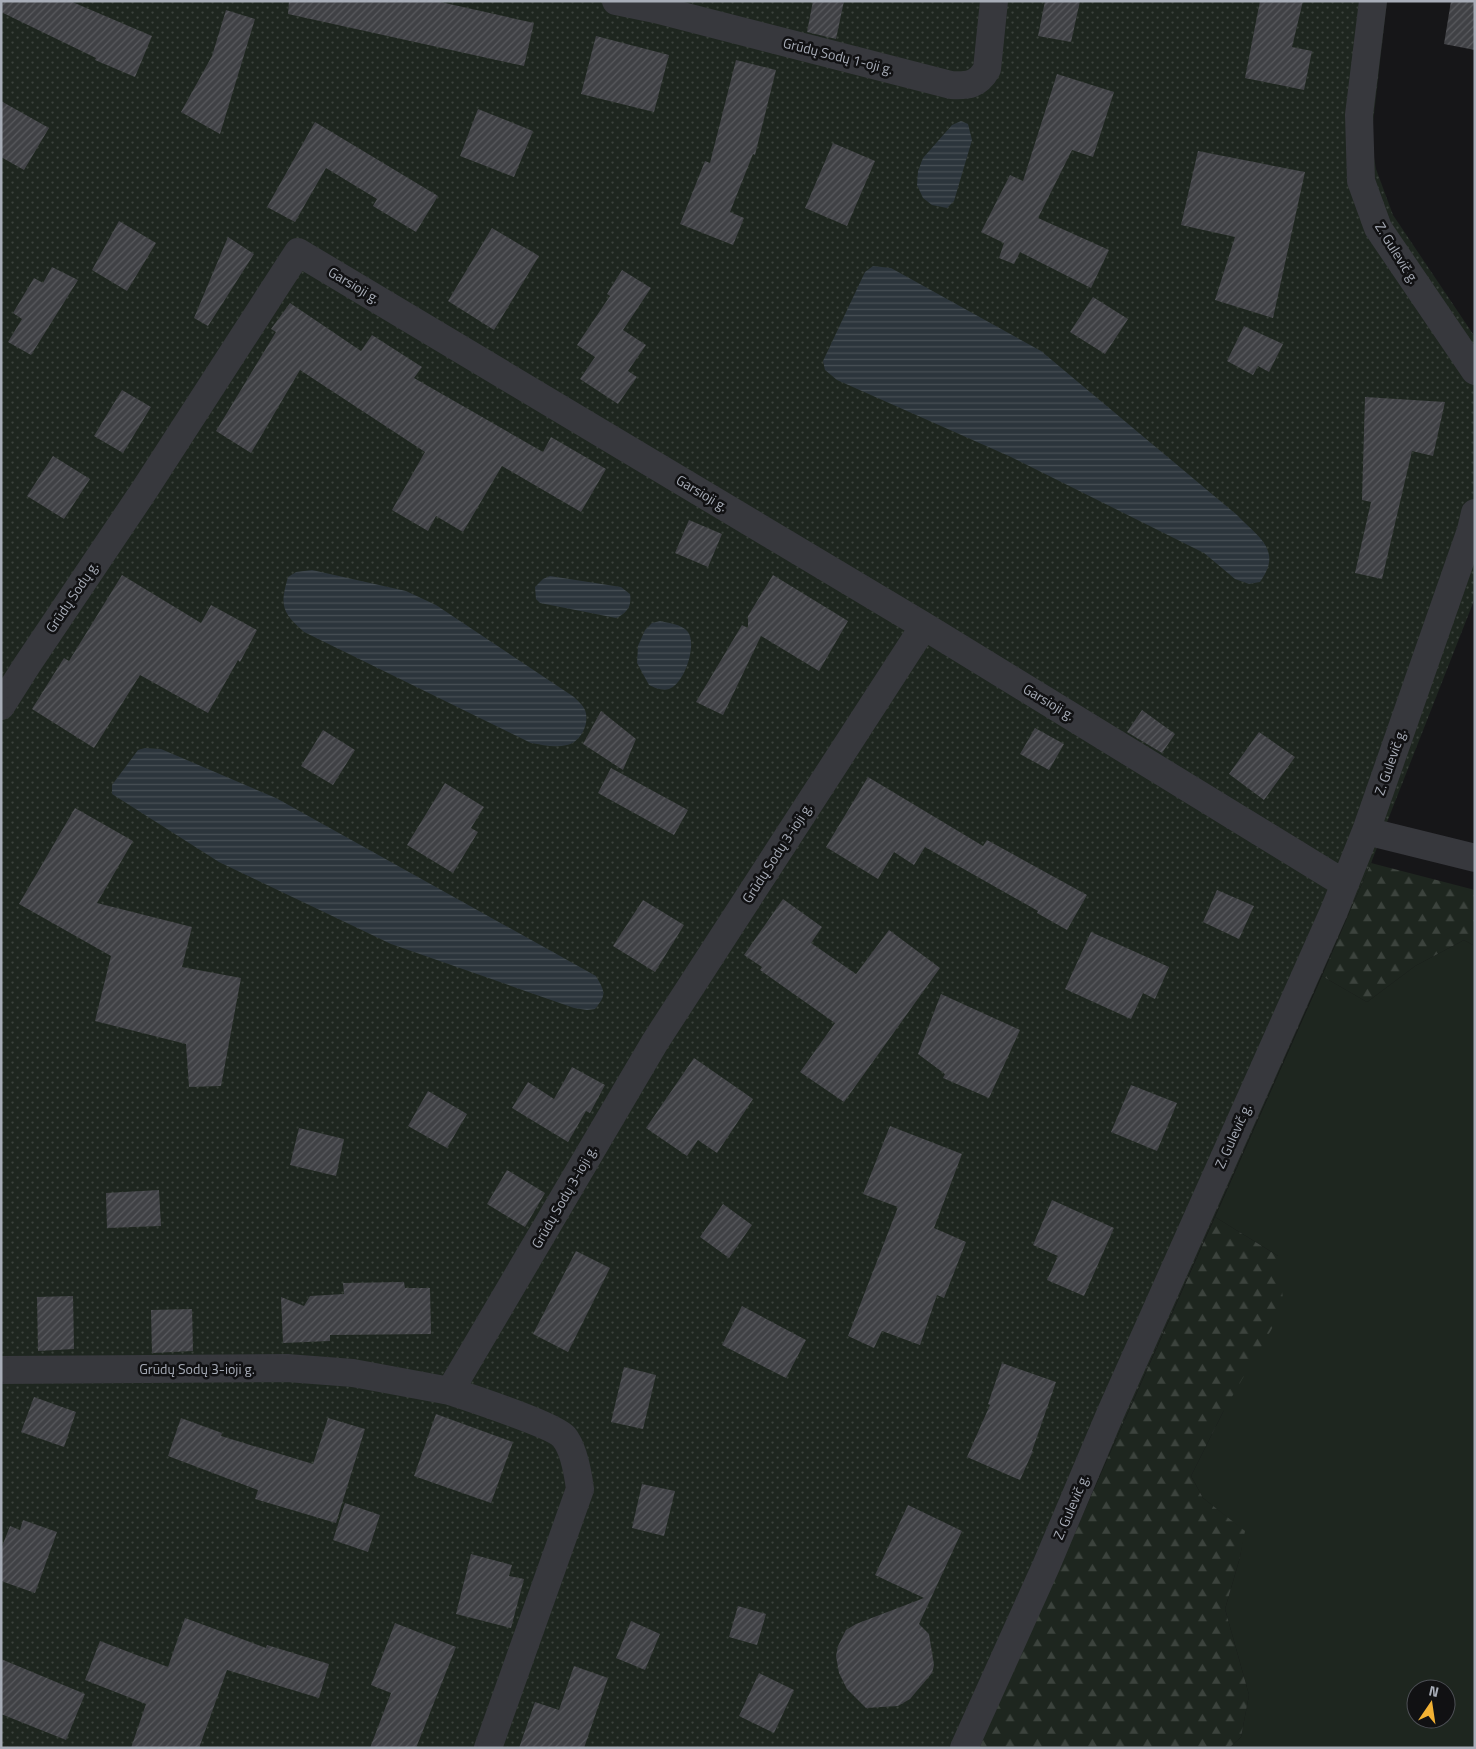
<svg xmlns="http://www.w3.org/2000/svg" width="1476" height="1749" viewBox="0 0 1476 1749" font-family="'Titillium Web',sans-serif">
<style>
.grass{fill:#1e261f;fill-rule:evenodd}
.forest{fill:url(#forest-firs)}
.garden{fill:url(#garden-dots)}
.water{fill:url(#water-rules)}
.building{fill:url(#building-hatch)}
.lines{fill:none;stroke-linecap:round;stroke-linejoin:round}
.minor{stroke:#37383d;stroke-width:28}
.labels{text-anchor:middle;stroke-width:5;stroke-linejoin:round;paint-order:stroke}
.street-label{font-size:14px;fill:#a8adb8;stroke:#111113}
</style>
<defs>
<pattern id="forest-firs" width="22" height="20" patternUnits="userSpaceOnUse" patternTransform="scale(1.25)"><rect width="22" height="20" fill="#1e261f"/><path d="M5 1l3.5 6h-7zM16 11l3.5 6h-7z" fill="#3c433d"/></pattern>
<pattern id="garden-dots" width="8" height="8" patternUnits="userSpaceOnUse" patternTransform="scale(1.25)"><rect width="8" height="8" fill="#1e261f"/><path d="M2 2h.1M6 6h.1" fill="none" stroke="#3c433d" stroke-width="1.8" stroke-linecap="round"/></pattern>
<pattern id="water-rules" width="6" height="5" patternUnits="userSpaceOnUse" patternTransform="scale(1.25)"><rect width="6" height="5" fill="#2c353c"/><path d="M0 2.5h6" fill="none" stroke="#485056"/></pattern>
<pattern id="building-hatch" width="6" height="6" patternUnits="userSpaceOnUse" patternTransform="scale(1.25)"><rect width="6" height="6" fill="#404145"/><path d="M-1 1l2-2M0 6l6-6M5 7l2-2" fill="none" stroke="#595a5e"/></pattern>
</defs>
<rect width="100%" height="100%" fill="#161618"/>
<path class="grass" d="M 1464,940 L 1475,946 L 1475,1748 L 1229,1748 L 1241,1737 L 1249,1695 L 1225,1609 L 1240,1557 L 1244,1531 L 1203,1498 L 1191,1476 L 1223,1412 L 1278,1256 L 1215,1217 L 1322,976 L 1367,1002 L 1415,966 ZM 1416,1689 L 1446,1689 L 1446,1719 L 1416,1719 Z"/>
<path class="forest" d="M 1371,863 L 1475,890 L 1475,946 L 1464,940 L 1415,966 L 1367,1002 L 1322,976 Z
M 1215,1217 L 1278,1256 L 1284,1308 L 1223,1412 L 1191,1476 L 1203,1498 L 1245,1531 L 1240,1557 L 1225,1609 L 1249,1695 L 1241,1737 L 1229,1748 L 979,1748 Z"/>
<path class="garden" d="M 1,1 L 1387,1 L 1371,140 L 1376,169 L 1393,215 L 1475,337 L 1475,598 L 1371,863 L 1334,947 L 979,1748 L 1,1748 Z"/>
<path class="water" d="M 961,121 L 968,124 L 972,140 L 954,201 L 947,208 L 932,205 L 923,198 L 917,185 L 918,171 L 923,158 L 952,125 Z
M 873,266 L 891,268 L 1041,351 L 1237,515 C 1259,538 1283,550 1260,582 L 1249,584 L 1235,579 L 1204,553 L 1011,457 L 837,380 L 825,370 L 823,361 L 865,272 Z
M 312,570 L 406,591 L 436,605 L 574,697 C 578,701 583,705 585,710 C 590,723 581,742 567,745 C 555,748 543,745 531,743 L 304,632 C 281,612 280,605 288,577 L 296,572 Z
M 550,576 L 621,587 L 630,594 C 632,606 627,613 616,618 L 540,603 L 536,599 L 535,587 L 543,579 Z
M 660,621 C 668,623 682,624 688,632 C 697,645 685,681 671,688 C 665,692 655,688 649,685 L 637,663 L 638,646 L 645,630 L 652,623 Z
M 145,748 L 161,749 L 276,798 L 596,976 C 605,992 607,994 595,1009 L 587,1010 L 574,1008 L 391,944 L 219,862 L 112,794 L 112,785 L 138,750 Z"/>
<path class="building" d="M 1,1 L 70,1 L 152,36 L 135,77 L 95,60 L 96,58 L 1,12 Z
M 289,1 L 436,1 L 534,23 L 524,66 L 288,14 Z
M 813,1 L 844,1 L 836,39 L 807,32 Z
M 1045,1 L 1080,1 L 1071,42 L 1038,36 Z
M 1260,1 L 1303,1 L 1292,47 L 1312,51 L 1304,90 L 1245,78 Z
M 1451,1 L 1475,1 L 1475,50 L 1444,44 Z
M 226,10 L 255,19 L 220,134 L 181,112 L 212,56 Z
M 596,36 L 669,55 L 654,112 L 581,94 Z
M 736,60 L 776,70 L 755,155 L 753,154 L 730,212 L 744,218 L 733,245 L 680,224 L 705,161 L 710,163 Z
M 1057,74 L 1114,92 L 1093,157 L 1072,150 L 1038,218 L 1109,250 L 1091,288 L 1020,252 L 1014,264 L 999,258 L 1004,243 L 981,232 L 1010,175 L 1023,181 Z
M 1,101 L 49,128 L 24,170 L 1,157 Z
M 478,109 L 533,131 L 514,177 L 460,156 Z
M 315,122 L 438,196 L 416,232 L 373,206 L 377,199 L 326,168 L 295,222 L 267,207 Z
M 833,143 L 875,161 L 847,226 L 805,208 Z
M 1198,151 L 1305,172 L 1273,318 L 1215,300 L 1235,237 L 1181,225 Z
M 119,221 L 156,243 L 127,291 L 92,270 Z
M 492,228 L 539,256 L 494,330 L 448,301 Z
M 228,237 L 254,254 L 208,326 L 194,318 Z
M 52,267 L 78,280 L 31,355 L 8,342 L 22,319 L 13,313 L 34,278 L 43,283 Z
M 622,270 L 651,288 L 623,330 L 646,345 L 628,371 L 637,377 L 618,404 L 580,379 L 595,357 L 577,345 L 610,296 L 607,294 Z
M 1093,297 L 1128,319 L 1105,354 L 1070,332 Z
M 290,303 L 361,351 L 372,335 L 422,367 L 414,378 L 543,452 L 551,437 L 606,469 L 581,512 L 502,466 L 463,532 L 436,516 L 428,531 L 392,510 L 425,452 L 300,370 L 251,453 L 216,431 L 276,332 L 271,329 Z
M 1244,326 L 1283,344 L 1269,372 L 1258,366 L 1253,375 L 1227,361 Z
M 122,390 L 151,407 L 123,453 L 94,436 Z
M 1365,397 L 1445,402 L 1433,456 L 1412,451 L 1382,579 L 1355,573 L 1371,502 L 1362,500 Z
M 53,456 L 90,479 L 64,519 L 27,496 Z
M 689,520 L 722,534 L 708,567 L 675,553 Z
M 122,575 L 201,623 L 211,605 L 257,630 L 240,662 L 238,660 L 208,713 L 140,675 L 94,748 L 32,709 L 64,658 L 69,661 Z
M 773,575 L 848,621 L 819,671 L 761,636 L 723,715 L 696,702 L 742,625 L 748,628 L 748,616 Z
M 1142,710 L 1175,734 L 1162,753 L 1127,732 Z
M 601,711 L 636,739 L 623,770 L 583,744 Z
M 1035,728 L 1064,744 L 1049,770 L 1020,754 Z
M 323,730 L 355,750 L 333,785 L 301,766 Z
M 1259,732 L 1295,757 L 1264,800 L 1229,774 Z
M 611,768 L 688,810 L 674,835 L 598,793 Z
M 868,777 L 983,846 L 987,840 L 1087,895 L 1067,930 L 1037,913 L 1038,911 L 925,847 L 914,865 L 894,852 L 878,879 L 826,847 Z
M 445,783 L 484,807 L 471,828 L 478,832 L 453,873 L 407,845 Z
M 75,808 L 133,841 L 97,903 L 192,927 L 182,967 L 241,978 L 221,1086 L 189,1087 L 186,1044 L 95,1021 L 111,956 L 19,904 Z
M 1217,890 L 1254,906 L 1239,939 L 1203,922 Z
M 783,899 L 822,927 L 811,943 L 856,974 L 889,930 L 940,968 L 844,1102 L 800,1072 L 835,1023 L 760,970 L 762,967 L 744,955 Z
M 643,900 L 684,925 L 655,972 L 613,946 Z
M 1091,932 L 1169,967 L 1155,999 L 1143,993 L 1131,1019 L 1065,989 Z
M 941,994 L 1020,1030 L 989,1098 L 943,1078 L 945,1074 L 918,1054 Z
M 694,1058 L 753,1099 L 717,1153 L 698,1140 L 687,1156 L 646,1128 Z
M 572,1067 L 605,1085 L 590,1113 L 586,1111 L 568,1142 L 512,1108 L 528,1082 L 554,1099 Z
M 1131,1085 L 1177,1103 L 1157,1151 L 1111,1132 Z
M 428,1091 L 467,1114 L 447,1148 L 408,1126 Z
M 890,1126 L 962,1154 L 934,1228 L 966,1242 L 944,1298 L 937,1295 L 920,1345 L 882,1331 L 874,1348 L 848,1336 L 898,1207 L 863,1194 Z
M 299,1128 L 344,1139 L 336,1176 L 290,1165 Z
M 507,1170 L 545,1193 L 525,1227 L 487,1204 Z
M 159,1190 L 161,1226 L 107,1228 L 106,1193 Z
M 1052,1200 L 1114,1228 L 1084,1296 L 1047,1280 L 1058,1256 L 1033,1245 Z
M 723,1204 L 752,1225 L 729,1258 L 700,1237 Z
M 576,1251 L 610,1268 L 568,1352 L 533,1334 Z
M 404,1282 L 405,1288 L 430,1288 L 431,1334 L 330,1335 L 330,1341 L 283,1343 L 281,1297 L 304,1306 L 310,1296 L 344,1294 L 343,1283 Z
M 73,1296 L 74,1349 L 38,1351 L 37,1297 Z
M 742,1306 L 806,1340 L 786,1378 L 722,1345 Z
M 192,1309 L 193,1351 L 152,1353 L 151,1310 Z
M 1002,1363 L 1056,1382 L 1032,1451 L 1033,1451 L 1020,1480 L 967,1457 L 990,1405 L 988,1404 Z
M 624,1367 L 656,1375 L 643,1429 L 611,1422 Z
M 34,1397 L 76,1412 L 64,1447 L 21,1432 Z
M 436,1414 L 513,1442 L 491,1503 L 414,1476 Z
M 181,1418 L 222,1433 L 221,1436 L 313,1464 L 328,1418 L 365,1429 L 336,1523 L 255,1499 L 258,1490 L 168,1456 Z
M 642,1484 L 675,1491 L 664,1536 L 632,1528 Z
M 345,1503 L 380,1515 L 368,1552 L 333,1540 Z
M 908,1505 L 962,1531 L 919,1624 L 929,1634 L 934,1665 L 932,1673 L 910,1699 L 898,1706 L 866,1708 L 847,1689 L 839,1673 L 836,1656 L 838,1646 L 846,1630 L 856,1624 L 924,1598 L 875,1575 Z
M 23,1520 L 57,1532 L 35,1593 L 1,1581 L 1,1549 L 10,1526 L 20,1530 Z
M 471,1554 L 512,1565 L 509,1576 L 524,1579 L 511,1628 L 456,1614 Z
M 738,1606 L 766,1614 L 757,1645 L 729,1637 Z
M 185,1618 L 266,1648 L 267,1645 L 329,1664 L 319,1698 L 227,1670 L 199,1748 L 131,1748 L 146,1704 L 85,1680 L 100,1641 L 168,1667 Z
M 631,1621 L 660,1634 L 645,1670 L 616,1658 Z
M 395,1623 L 456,1647 L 416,1748 L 370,1748 L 391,1693 L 371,1685 Z
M 1,1659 L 85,1694 L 66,1740 L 1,1714 Z
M 574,1666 L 608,1678 L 584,1748 L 519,1748 L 535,1702 L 559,1710 Z
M 759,1673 L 794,1690 L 774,1733 L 739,1716 Z"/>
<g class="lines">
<path class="minor" d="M 616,1 L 655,9 L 951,85 C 968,86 978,85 987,69 L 994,1
M 1373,1 L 1359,115 L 1361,181 L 1378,228 L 1475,371
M 1,706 L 27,665 L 145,489 L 298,252 L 924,626 L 1345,884
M 1366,831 L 1475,858
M 1,1370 L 287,1368 L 353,1373 L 450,1391 L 655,1042 L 924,626
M 450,1391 C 470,1398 554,1425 564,1437 C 574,1449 578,1474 580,1489 L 488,1748
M 964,1748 L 1046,1566 L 1111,1412 L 1334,911 L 1366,831 L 1471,530 L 1475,513"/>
</g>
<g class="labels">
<g class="street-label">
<text transform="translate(838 56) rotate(14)" y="5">Grūdų Sodų 1-oji g.</text>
<text transform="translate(1397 253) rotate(58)" y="5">Z. Gulevič g.</text>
<text transform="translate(354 285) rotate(31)" y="5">Garsioji g.</text>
<text transform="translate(702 493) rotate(31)" y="5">Garsioji g.</text>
<text transform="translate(72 597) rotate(-56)" y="5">Grūdų Sodų g.</text>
<text transform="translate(1049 702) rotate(31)" y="5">Garsioji g.</text>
<text transform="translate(1390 762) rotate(-71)" y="5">Z. Gulevič g.</text>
<text transform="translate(777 853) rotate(-57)" y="5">Grūdų Sodų 3-ioji g.</text>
<text transform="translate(1233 1136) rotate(-66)" y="5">Z. Gulevič g.</text>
<text transform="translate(564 1197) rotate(-60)" y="5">Grūdų Sodų 3-ioji g.</text>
<text x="197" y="1374">Grūdų Sodų 3-ioji g.</text>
<text transform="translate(1071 1507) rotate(-67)" y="5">Z. Gulevič g.</text>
</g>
</g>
<rect width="1476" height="1749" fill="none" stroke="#a8adb8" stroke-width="5"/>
<g transform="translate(1431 1704) rotate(13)"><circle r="24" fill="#111113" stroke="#4d4f55"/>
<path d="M0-4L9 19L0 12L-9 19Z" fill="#f2b134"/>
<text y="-8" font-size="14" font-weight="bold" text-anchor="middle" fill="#a8adb8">N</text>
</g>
</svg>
